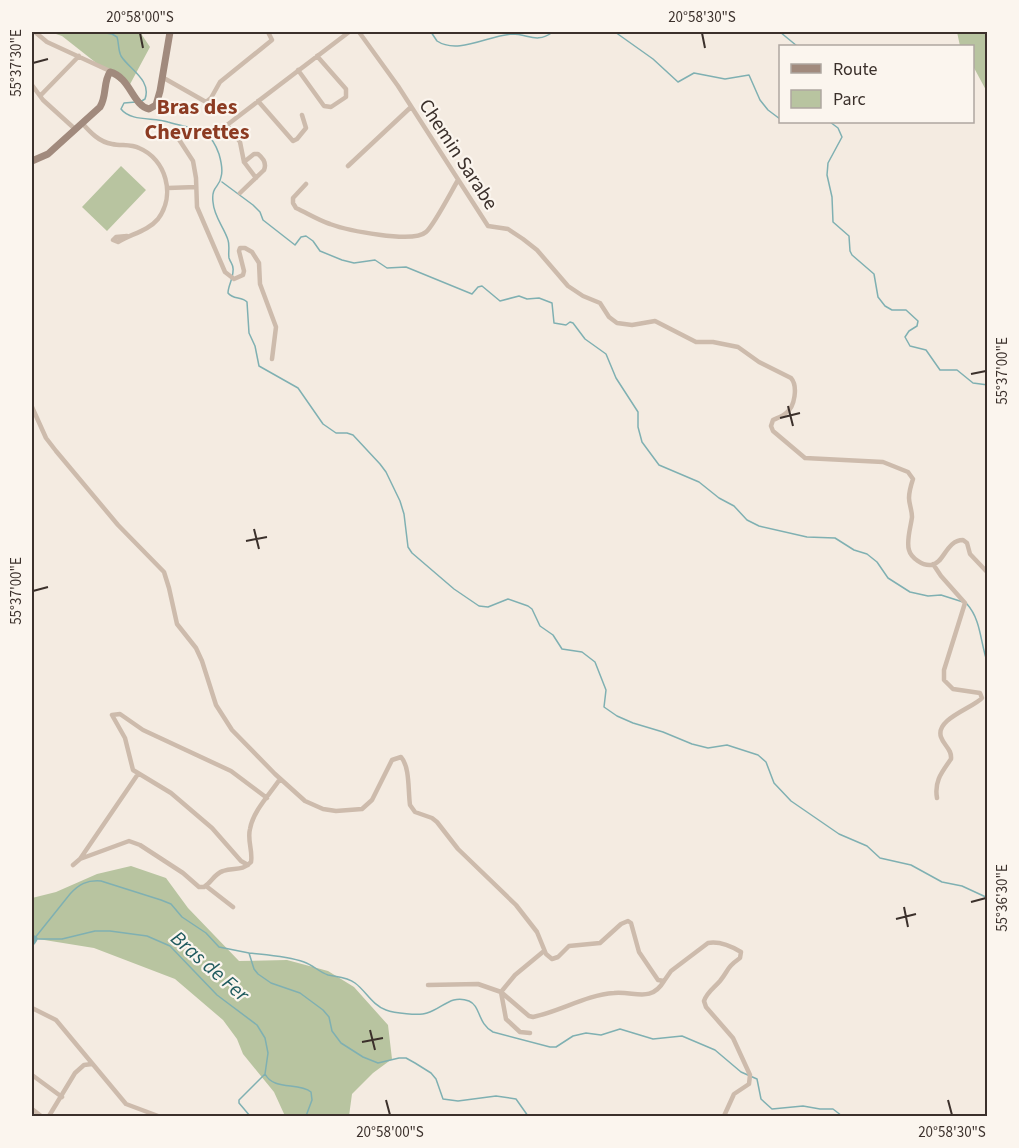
<svg xmlns="http://www.w3.org/2000/svg" width="1019" height="1148" viewBox="0 0 1019 1148" font-family="'Source Sans 3',sans-serif">
<style>
.green{fill:#b8c4a0}
.lines{fill:none;stroke-linecap:round;stroke-linejoin:round}
.stream{stroke:#7fb0b2;stroke-width:1.5}
.river{stroke:#7fb0b2;stroke-width:7}
.minor{stroke:#cdbbac;stroke-width:4.5}
.secondary{stroke:#a18a7d;stroke-width:7}
.ticks{fill:none;stroke:#3b302b;stroke-width:2}
.labels{text-anchor:middle;stroke-width:4.5;stroke-linejoin:round;paint-order:stroke}
.street-label{font-size:20px;fill:#3b302b;stroke:#fbf5ee}
.water-label{font-size:21px;font-style:italic;fill:#1f5a5e;stroke:#fbf5ee}
.quarter-label{font-size:22px;font-weight:bold;fill:#8c3b22;stroke:#fbf5ee}
.neatline{fill:none;stroke:#3b302b;stroke-width:2}
.ticks-label{font-size:15px;text-anchor:middle;fill:#3b302b}
</style>
<rect width="100%" height="100%" fill="#f4ebe1"/>
<path class="green" d="M 50,32 L 140,32 L 150,47 L 128,88 L 62,36 Z
M 957,32 L 987,32 L 987,92 L 973,66 L 972,46 L 960,46 Z
M 121,166 L 146,190 L 107,231 L 82,207 Z
M 131,866 L 166,878 L 188,908 L 239,961 L 287,960 L 328,971 L 354,987 L 388,1025 L 392,1059 L 373,1073 L 352,1094 L 349,1116 L 285,1116 L 274,1092 L 243,1054 L 237,1039 L 223,1020 L 175,979 L 94,948 L 32,938 L 32,898 L 56,892 L 97,874 Z"/>
<g class="lines">
<path class="stream" d="M 99,32 L 112,34 L 117,37 C 119,43 118,50 121,56 C 129,69 152,80 145,99 L 140,102
M 431,32 L 437,41 C 458,55 489,35 512,34 C 529,34 536,44 553,32
M 615,32 L 653,59 L 678,82 L 694,73 L 725,79 L 749,75 L 760,100 L 768,110 L 780,119
M 780,32 L 797,46
M 136,102 L 124,103 L 121,109 C 131,122 154,117 168,122 C 193,130 209,125 219,154 C 221,161 223,171 221,177 C 220,187 211,186 213,202 C 214,217 224,227 228,240 C 230,246 228,253 229,258 C 231,264 234,265 233,271 C 233,279 228,286 228,293 C 233,300 242,296 247,302 L 249,333 L 255,346 L 259,366 L 298,388 L 323,424 L 336,433 L 347,433 L 353,435 L 380,464 L 386,472 L 400,501 L 404,514 L 408,547 L 412,553 L 454,589 L 479,606 L 488,607 L 508,599 L 528,606 L 532,609 L 540,626 L 553,635 L 562,649 L 582,652 L 595,662 L 606,690 L 604,707 L 617,716 L 633,723 L 663,732 L 692,744 L 708,748 L 727,745 L 758,755 L 766,762 L 774,783 L 791,801 L 839,834 L 867,846 L 880,858 L 911,865 L 942,882 L 962,886 L 988,898
M 830,122 L 838,128 L 842,137 L 828,163 L 827,175 L 832,197 L 833,222 L 849,236 L 850,251 L 852,255 L 874,274 L 878,297 L 885,306 L 892,310 L 906,310 L 918,321 L 917,326 L 909,331 L 905,337 L 910,346 L 926,350 L 940,370 L 957,370 L 973,383 L 988,385
M 222,182 L 253,205 L 260,212 L 263,220 L 295,245 L 301,237 L 306,236 L 313,241 L 320,251 L 342,260 L 354,263 L 375,260 L 387,268 L 406,267 L 472,294 L 478,287 L 482,286 L 500,301 L 519,296 L 527,299 L 539,298 L 552,303 L 554,323 L 566,325 L 570,322 L 573,323 L 585,339 L 606,354 L 616,378 L 638,412 L 638,427 L 642,442 L 659,465 L 699,482 L 719,498 L 734,506 L 747,520 L 759,526 L 807,537 L 835,538 L 854,550 L 867,554 L 877,562 L 888,578 L 910,592 L 928,596 L 941,595 L 963,602
M 967,604 C 982,621 980,644 988,664
M 34,939 L 70,894 C 79,884 87,880 101,881 L 161,900 L 171,904 L 182,917 L 206,933 L 219,947 L 249,953 L 254,969 L 258,974 L 271,983 L 300,993 L 323,1010 L 329,1017 L 332,1031 L 341,1043 L 363,1057 L 378,1063 L 399,1058 L 406,1058 L 415,1063 L 431,1073 L 436,1079 L 443,1099 L 458,1101 L 496,1096 L 516,1099 L 528,1116
M 34,939 L 62,939 L 95,931 L 110,931 L 147,936 L 170,946 L 217,995 L 257,1025 L 265,1038 L 268,1053 L 265,1074 L 239,1100 L 239,1103 L 250,1116
M 249,953 C 267,955 287,956 304,962 C 313,965 319,972 328,975 C 337,977 347,977 355,983 C 366,991 372,1005 386,1010 C 394,1013 419,1016 427,1013 C 442,1009 451,994 469,1001 C 481,1006 477,1023 493,1032 L 550,1047 L 556,1047 L 573,1036 L 586,1033 L 601,1035 L 620,1029 L 653,1039 L 682,1036 L 715,1050 L 741,1072 L 757,1079 L 761,1099 L 772,1109 L 803,1106 L 820,1109 L 833,1109 L 842,1116
M 265,1074 C 274,1091 298,1082 311,1092 L 312,1100 L 306,1116"/>
<path class="river" d="M 32,942 L 34,939"/>
<path class="minor" d="M 35,32 L 47,42 L 112,72
M 359,32 L 398,86 L 488,226 L 508,229 L 523,239 L 537,250 L 568,286 L 583,296 L 600,303 L 609,317 L 617,323 L 632,325 L 655,321 L 696,342 L 713,342 L 738,347 L 759,362 L 791,378 C 798,386 795,407 786,413 C 783,416 777,418 773,420 L 771,426 L 773,431 L 805,458 L 883,462 L 908,472 L 913,479 C 911,485 909,492 909,498 C 909,504 912,510 912,517 C 911,526 906,541 909,550 C 911,558 923,566 931,565 C 944,564 946,540 963,540 L 967,543 L 970,554 L 988,573
M 298,70 L 324,106 L 331,107 L 346,97 L 346,89 L 317,56
M 162,77 L 206,102 L 211,98 L 220,82 L 272,40 L 268,32
M 32,85 L 43,100 L 75,129
M 40,96 L 79,56
M 258,101 L 293,141 L 297,139 L 306,128 L 302,115
M 82,123 C 90,132 99,142 112,144 C 121,146 131,144 139,148 C 166,159 176,195 158,219 C 148,231 131,234 118,242 L 113,240 L 116,237 L 127,236
M 178,138 L 193,161 L 196,178 L 197,207 L 225,272 L 234,279 L 243,275 L 244,271 L 239,251 L 240,248 L 245,248 L 252,252 L 259,263 L 260,284 L 276,327 L 272,359
M 348,166 L 411,107
M 256,178 L 244,162 L 240,142 L 227,125 L 349,32
M 306,184 L 293,198 L 293,203 L 296,208 C 307,213 318,220 330,224 C 346,230 413,244 426,232 C 434,225 451,192 458,180
M 168,188 L 196,187
M 240,193 L 264,170 C 267,163 263,158 258,154 L 254,154 L 244,162
M 32,407 L 46,438 L 56,451 L 118,525 L 164,572 L 169,588 L 177,624 L 196,648 L 202,661 L 216,705 L 232,730 L 275,774 L 305,801 L 323,809 L 336,811 L 362,809 L 372,800 L 392,760 L 401,757 C 410,767 408,791 410,805 L 415,812 L 432,818 L 437,822 L 458,849 L 516,905 L 537,932 L 546,954 L 552,959 L 558,957 L 569,946 L 600,943 L 621,924 L 628,921 L 631,923 L 639,952 L 658,980 L 664,981 L 671,971 L 708,943 C 719,941 731,946 741,952 L 740,958 C 726,968 729,970 720,981 C 714,988 707,992 704,1001 L 706,1007 L 733,1038 L 750,1075 L 749,1084 L 734,1094 L 724,1116
M 933,564 L 941,576 L 965,603 L 944,670 L 944,680 L 953,689 L 980,693 L 982,698 C 973,708 935,719 941,737 C 944,746 952,749 951,759 C 942,772 934,781 937,798
M 80,859 L 129,841 L 140,845 L 183,873 L 199,887 L 204,887 C 212,882 214,874 223,871 C 234,867 242,872 251,862 C 253,851 247,840 250,829 C 253,811 270,794 280,779
M 73,865 L 80,859 L 138,774
M 248,865 L 241,861 L 212,828 L 171,793 L 133,770 L 125,738 L 112,715 L 120,714 L 143,730 L 231,771 L 267,798
M 206,886 L 233,907
M 428,985 L 478,984 L 501,992 L 529,1016 L 533,1017 C 561,1011 586,995 614,993 C 635,991 651,1003 664,981
M 32,1008 L 56,1020 L 126,1104 L 158,1116
M 530,1033 L 520,1032 L 506,1019 L 501,992 L 515,975 L 544,951
M 32,1075 L 62,1097
M 32,1109 L 41,1116
M 49,1116 L 75,1073 L 84,1065 L 92,1064"/>
<path class="secondary" d="M 32,161 L 48,154 L 100,107 C 107,96 103,82 110,72 C 130,77 133,106 149,109 L 156,105 L 160,91 L 170,32"/>
</g>
<path class="ticks" d="M 140,33 L 143,48M 702,33 L 705,48M 33,63 L 48,59M 971,374 L 986,371M 788,406 L 793,426M 780,418 L 800,413M 254,529 L 259,549M 246,541 L 267,537M 33,591 L 48,587M 971,902 L 986,898M 904,907 L 908,927M 896,919 L 916,914M 370,1030 L 375,1050M 362,1042 L 383,1038M 386,1100 L 390,1115M 948,1100 L 952,1115"/>
<g class="labels">
<g class="street-label">
<text transform="translate(459 154) rotate(57)" y="7">Chemin Sarabe</text>
</g>
<g class="water-label">
<text transform="translate(210 966) rotate(41)" y="7">Bras de Fer</text>
</g>
<g class="quarter-label">
<text x="197" y="114">Bras des<tspan x="197" dy="25">Chevrettes</tspan></text>
</g>
</g>
<rect width="1019" height="1148" fill="none" stroke="#fbf5ee" stroke-width="66"/>
<rect x="779" y="45" width="195" height="78" fill="#fbf5ee" stroke="#aea6a0" stroke-width="1.5"/>
<rect x="791" y="64" width="30" height="9" fill="#a18a7d" stroke="#aea6a0" stroke-width="1.5"/>
<text x="833" y="75" font-size="18" fill="#3b302b">Route</text>
<rect x="791" y="90" width="30" height="18" fill="#b8c4a0" stroke="#aea6a0" stroke-width="1.5"/>
<text x="833" y="105" font-size="18" fill="#3b302b">Parc</text>
<rect x="33" y="33" width="953" height="1082" class="neatline"/>
<g class="ticks-label">
<text x="140" y="22">20°58'00"S</text>
<text x="702" y="22">20°58'30"S</text>
<text transform="translate(16 63) rotate(-90)" y="5">55°37'30"E</text>
<text transform="translate(1002 371) rotate(-90)" y="5">55°37'00"E</text>
<text transform="translate(16 591) rotate(-90)" y="5">55°37'00"E</text>
<text transform="translate(1002 898) rotate(-90)" y="5">55°36'30"E</text>
<text x="390" y="1137">20°58'00"S</text>
<text x="952" y="1137">20°58'30"S</text>
</g>
</svg>
